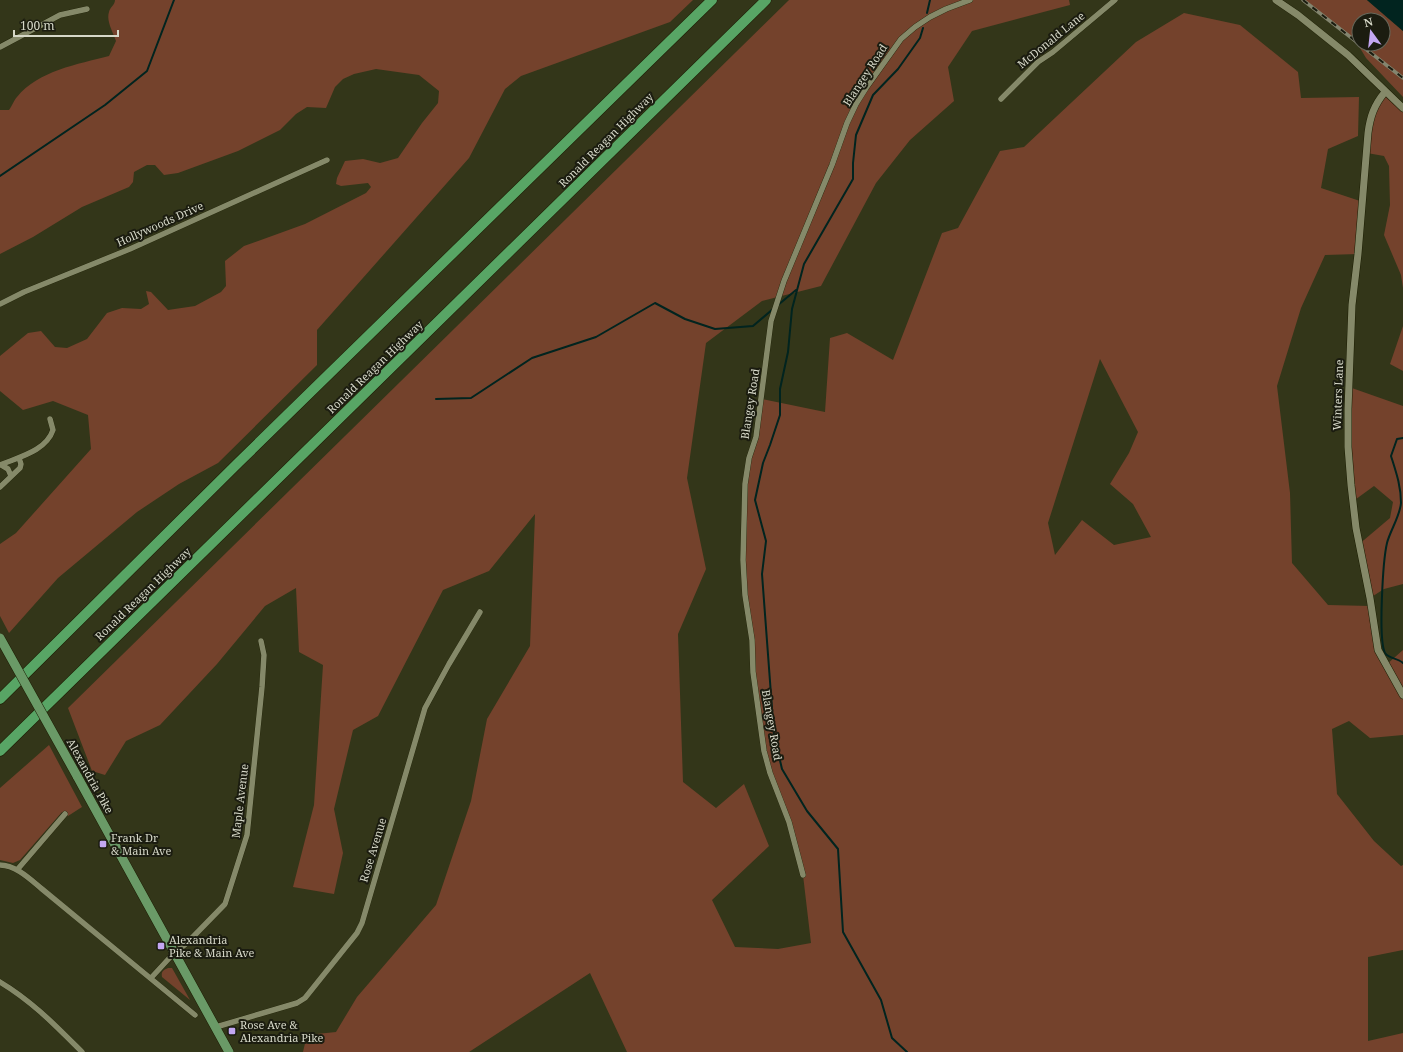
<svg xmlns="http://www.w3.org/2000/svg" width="1403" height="1052" viewBox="0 0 1403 1052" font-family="'Noto Serif',serif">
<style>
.green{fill:#74422c;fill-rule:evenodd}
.water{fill:#01241f}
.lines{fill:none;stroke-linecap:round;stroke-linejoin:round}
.stream{stroke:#01241f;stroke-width:2}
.minor-casing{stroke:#1b1d02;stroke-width:6}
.tertiary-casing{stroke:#1b1d02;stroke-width:8}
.primary-casing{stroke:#1b1d02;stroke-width:10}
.motorway-casing{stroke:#1b1d02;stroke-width:11}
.minor{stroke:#858969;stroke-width:5.5}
.tertiary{stroke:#858969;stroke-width:7}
.primary{stroke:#6a9a67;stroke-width:9}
.motorway{stroke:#58a565;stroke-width:10}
.rail-casing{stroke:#83856f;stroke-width:3.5}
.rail{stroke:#1b1c10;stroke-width:2;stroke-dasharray:6;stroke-linecap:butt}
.primary-bridge-casing{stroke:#1b1d02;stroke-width:10;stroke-linecap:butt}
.primary-bridge{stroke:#6a9a67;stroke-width:9}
.poi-dot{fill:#c3a7f2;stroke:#1b1c10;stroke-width:1.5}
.labels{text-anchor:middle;stroke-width:4;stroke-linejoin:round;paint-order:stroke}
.street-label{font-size:11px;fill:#d6d8c8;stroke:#1b1c10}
.poi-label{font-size:11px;fill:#d6d8c8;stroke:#1b1c10;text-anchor:start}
</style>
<rect width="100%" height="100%" fill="#333619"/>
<path class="green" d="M 115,0 L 693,0 L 670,22 L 521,76 L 505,89 L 469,158 L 317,330 L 317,365 L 218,463 L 179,484 L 137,512 L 58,578 L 9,633 L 0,616 L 0,544 L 16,533 L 91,449 L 88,415 L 53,401 L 23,410 L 0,391 L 0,356 L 28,333 L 41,331 L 55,347 L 67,348 L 87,339 L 107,313 L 122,308 L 141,309 L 149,304 L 146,291 L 151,292 L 168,310 L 195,306 L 221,292 L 226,286 L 225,261 L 244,246 L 305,224 L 366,193 L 371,187 L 368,183 L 341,186 L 336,184 L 337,178 L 345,161 L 363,159 L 380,163 L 398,158 L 422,123 L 438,103 L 439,91 L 419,75 L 376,69 L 354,74 L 343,79 L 335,87 L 326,108 L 307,107 L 296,114 L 280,130 L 238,151 L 178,173 L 164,175 L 155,165 L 147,165 L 134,172 L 133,182 L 129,187 L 82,207 L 33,237 L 0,254 L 0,110 L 9,110 C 12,106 14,100 17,97 C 38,71 78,64 109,56 L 116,41 C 113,32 106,21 109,12 C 110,7 115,5 115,0 Z
M 789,0 L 1069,0 L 1070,5 L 972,31 L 948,67 L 954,101 L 910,140 L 876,183 L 821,286 L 762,301 L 706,343 L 687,478 L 706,569 L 678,634 L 683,782 L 716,808 L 744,784 L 769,846 L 712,900 L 735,947 L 778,949 L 811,943 L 803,875 L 764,751 L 745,595 L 743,500 L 762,399 L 825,412 L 830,338 L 847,333 L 893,360 L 942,233 L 958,228 L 1000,151 L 1024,147 L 1136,42 L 1184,13 L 1240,25 L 1298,72 L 1301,98 L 1359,97 L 1358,136 L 1328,149 L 1321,188 L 1363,202 L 1358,254 L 1325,255 L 1301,308 L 1277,386 L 1290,493 L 1292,563 L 1328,605 L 1370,606 L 1378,650 L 1386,665 L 1403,650 L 1403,735 L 1370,738 L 1349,721 L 1332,729 L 1337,794 L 1374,841 L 1401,866 L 1403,865 L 1403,950 L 1368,957 L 1368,1041 L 1403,1033 L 1403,1052 L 627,1052 L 590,973 L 469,1052 L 303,1052 L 307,1035 L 336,1032 L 357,997 L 436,905 L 471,801 L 487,719 L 530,646 L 535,514 L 489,571 L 443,590 L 378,716 L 353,730 L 334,809 L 343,853 L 334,894 L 293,887 L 314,805 L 323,665 L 299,652 L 296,588 L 265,606 L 217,664 L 160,725 L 126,741 L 105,775 L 92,771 L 68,708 ZM 1100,359 L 1138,432 L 1129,453 L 1110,484 L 1133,504 L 1151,537 L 1114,545 L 1082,520 L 1055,555 L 1048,523 Z
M 1303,0 L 1367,0 L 1403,31 L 1403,97 L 1366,58 L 1357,43 ZM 1359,20 L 1383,20 L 1383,44 L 1359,44 Z
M 1385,92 L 1403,108 L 1403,288 L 1401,275 L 1384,235 L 1390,205 L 1389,166 L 1384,156 L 1367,153 L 1369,122 Z
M 1403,326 L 1403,371 L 1390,364 Z
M 1349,387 L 1403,406 L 1403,584 L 1384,589 L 1370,598 L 1359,543 L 1364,540 L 1390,518 L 1393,502 L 1374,486 L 1352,502 Z
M 49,745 L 82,807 L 68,816 L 62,812 L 20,860 L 13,863 L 0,860 L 0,788 Z
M 168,968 L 172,968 L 190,1000 L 162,977 C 161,972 163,970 168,968 Z"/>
<path class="water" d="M 1367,0 L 1403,0 L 1403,31 Z"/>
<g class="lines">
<path class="stream" d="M 927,13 L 930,0
M 0,176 L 105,105 L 147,71 L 174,0
M 778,305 L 796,290
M 436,399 L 471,398 L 532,358 L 596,337 L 655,303 L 685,319 L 715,329 L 753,326 L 773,309
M 1403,438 L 1397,439 L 1391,456 C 1396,472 1401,486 1401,503 C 1400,516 1390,531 1387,543 C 1383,560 1378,639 1385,653 C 1389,659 1398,658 1403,663
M 907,1052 L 892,1038 L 881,1000 L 843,932 L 838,849 L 807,811 L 782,769 L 774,735 L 762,574 L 766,541 L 755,500 L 763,463 L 770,445 L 780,415 L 780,389 L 788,352 L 792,309 L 804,264 L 853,179 L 853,163 L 856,135 L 873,95 L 898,69 L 920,38 L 923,28"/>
<defs>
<path id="minor" d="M 0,47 L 60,15 L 87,9
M 1001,99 L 1038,62 L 1053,52 L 1115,0
M 0,304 L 24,292 L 130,249 L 327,160
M 0,465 C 19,457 46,451 53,430 L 50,419
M 1,465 L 8,469 L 11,476
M 0,487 L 20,468 L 21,464 L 19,458
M 0,865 C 16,865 31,880 42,889 L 195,1015
M 17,870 L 65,814
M 803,875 L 789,822 L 770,773 L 764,751 L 753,672 L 752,640 L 745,595 L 743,560 L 745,484 L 749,458 L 756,437 L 771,321 L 784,281 L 832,165 L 847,123 L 856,104 L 866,88 L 901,39 L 915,27 L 930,17 L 946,9 L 970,0
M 151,978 L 174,953 L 187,943 L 225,904 L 247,835 L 262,687 L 264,655 L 261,641
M 0,982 C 32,1001 56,1026 82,1052
M 216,1027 L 297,1003 L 305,998 L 357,933 L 362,923 L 425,708 L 449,664 L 480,612"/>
<path id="tertiary" d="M 1276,0 L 1298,15 L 1348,55 L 1403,108
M 1385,92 C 1374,105 1370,117 1368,133 L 1358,254 L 1352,305 L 1348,409 L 1348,447 L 1351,485 L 1356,528 L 1370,598 L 1378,650 L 1403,695"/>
<path id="primary" d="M 77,776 L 229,1052"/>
<path id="motorway" d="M 0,699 L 239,462 L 712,0
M 0,751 L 766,0"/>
</defs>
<use href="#minor" class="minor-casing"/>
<use href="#tertiary" class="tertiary-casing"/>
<use href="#primary" class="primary-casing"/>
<use href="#motorway" class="motorway-casing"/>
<use href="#minor" class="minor"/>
<use href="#tertiary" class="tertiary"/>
<use href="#primary" class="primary"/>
<use href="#motorway" class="motorway"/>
<defs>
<path id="rail" d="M 1303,0 L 1403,78"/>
</defs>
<use href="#rail" class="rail-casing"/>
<use href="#rail" class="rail"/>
<defs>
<path id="primary-bridge" d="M 0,638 L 77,776"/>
</defs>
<use href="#primary-bridge" class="primary-bridge-casing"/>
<use href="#primary-bridge" class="primary-bridge"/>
</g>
<g class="poi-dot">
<rect x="99" y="840" width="8" height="8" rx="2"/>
<rect x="157" y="942" width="8" height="8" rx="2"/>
<rect x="228" y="1027" width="8" height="8" rx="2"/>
</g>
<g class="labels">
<g class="street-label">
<text transform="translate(1051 40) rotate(-39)" y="4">McDonald Lane</text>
<text transform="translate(865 75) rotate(-57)" y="4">Blangey Road</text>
<text transform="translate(606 140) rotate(-45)" y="4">Ronald Reagan Highway</text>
<text transform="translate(160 224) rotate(-24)" y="4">Hollywoods Drive</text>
<text transform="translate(375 367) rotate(-44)" y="4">Ronald Reagan Highway</text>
<text transform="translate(1338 395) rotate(-88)" y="4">Winters Lane</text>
<text transform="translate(750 404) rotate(-81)" y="4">Blangey Road</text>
<text transform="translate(143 594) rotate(-44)" y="4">Ronald Reagan Highway</text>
<text transform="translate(772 725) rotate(80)" y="4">Blangey Road</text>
<text transform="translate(90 776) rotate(61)" y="4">Alexandria Pike</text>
<text transform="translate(240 801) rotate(-83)" y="4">Maple Avenue</text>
<text transform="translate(373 850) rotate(-73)" y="4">Rose Avenue</text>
</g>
<g class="poi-label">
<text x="111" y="842">Frank Dr<tspan x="111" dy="13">&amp; Main Ave</tspan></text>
<text x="169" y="944">Alexandria<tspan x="169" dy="13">Pike &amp; Main Ave</tspan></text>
<text x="240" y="1029">Rose Ave &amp;<tspan x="240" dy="13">Alexandria Pike</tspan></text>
</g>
</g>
<g transform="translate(1371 32) rotate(345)"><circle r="19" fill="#1b1c10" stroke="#66675a"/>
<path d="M0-3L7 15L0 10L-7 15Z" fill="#c3a7f2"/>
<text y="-6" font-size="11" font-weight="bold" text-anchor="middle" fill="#d6d8c8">N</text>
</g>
<path d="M14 30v6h104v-6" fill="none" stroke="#d6d8c8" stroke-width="2"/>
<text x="20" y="30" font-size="12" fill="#d6d8c8" stroke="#1b1c10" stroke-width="3" paint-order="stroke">100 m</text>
</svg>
